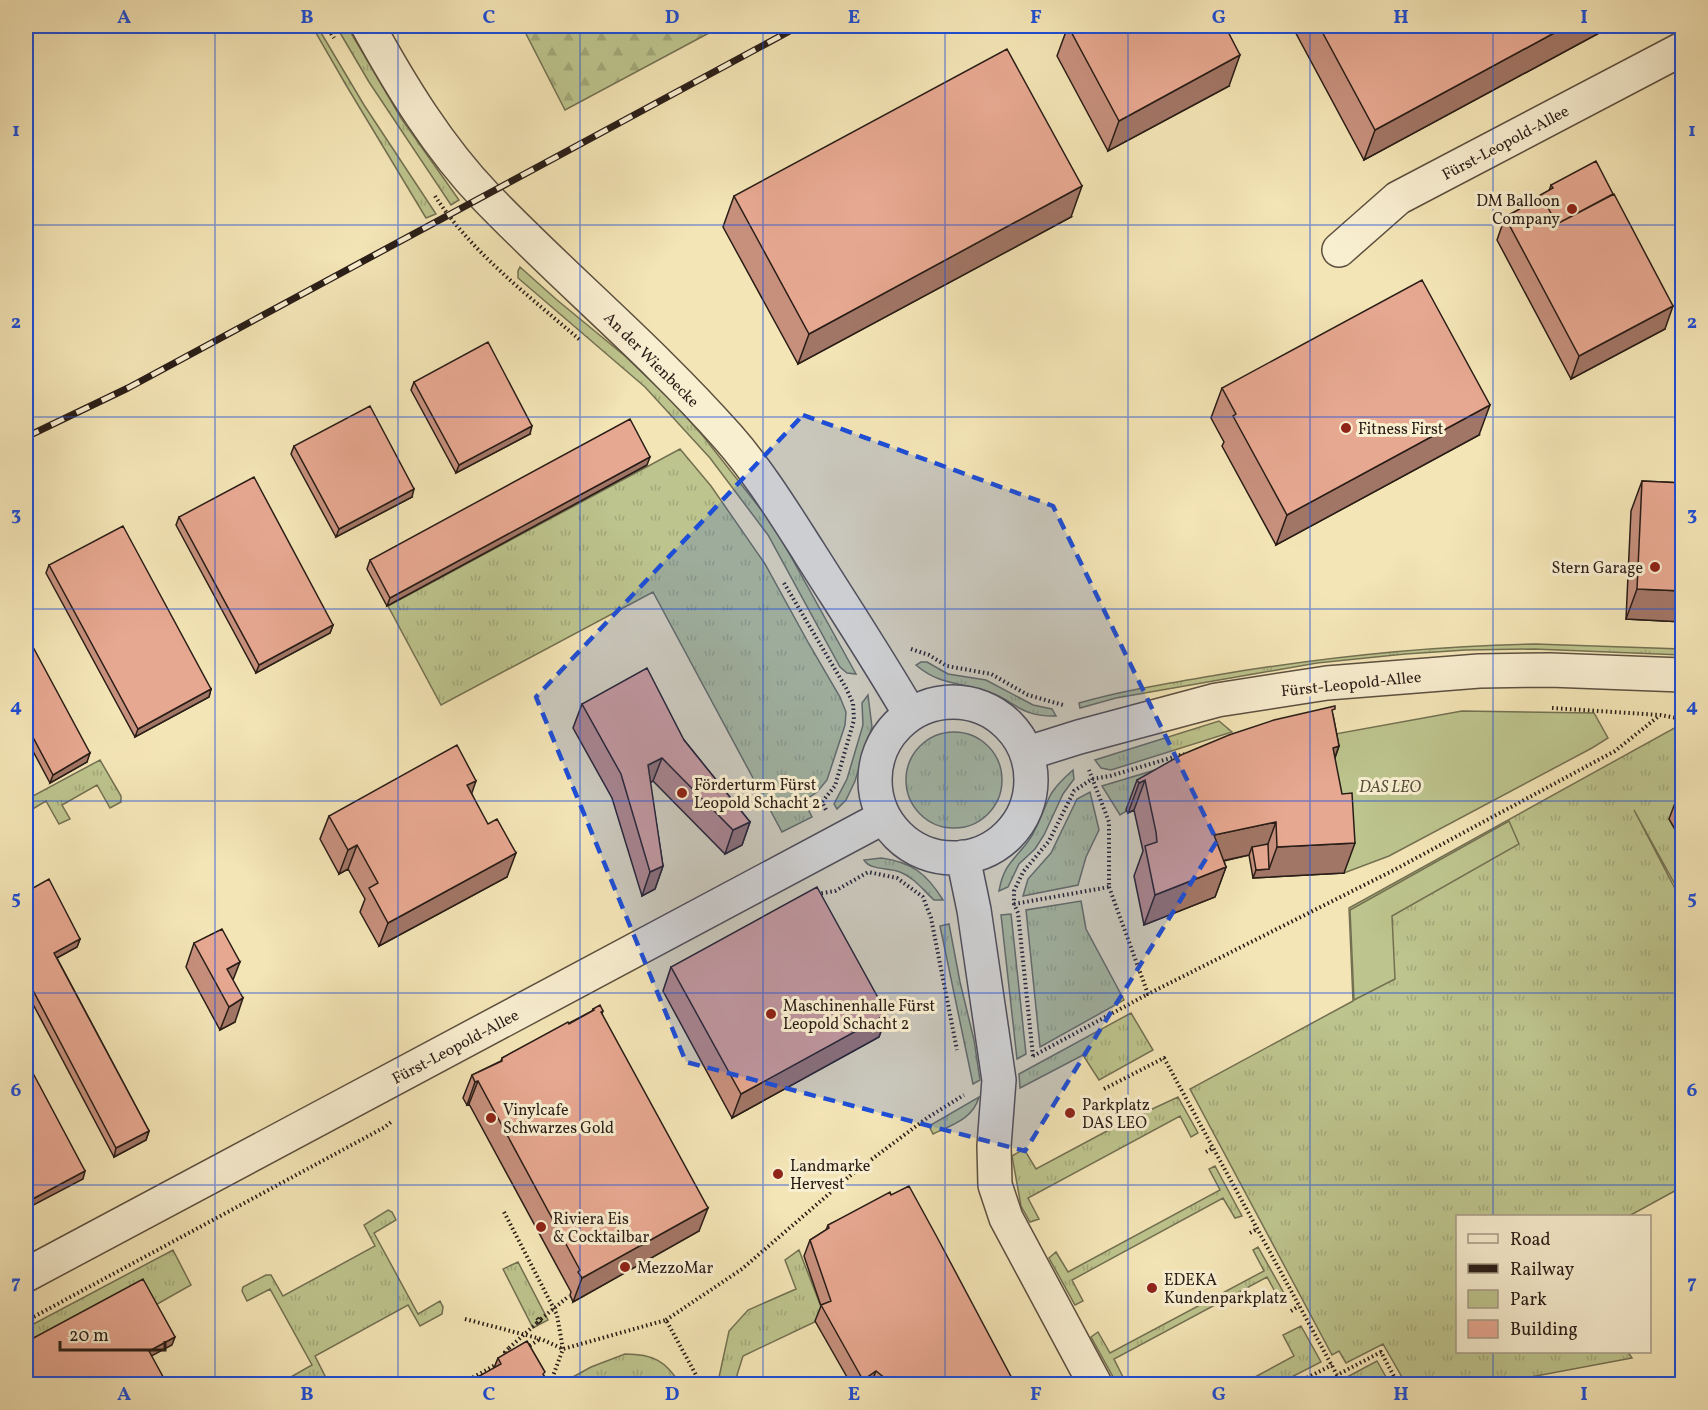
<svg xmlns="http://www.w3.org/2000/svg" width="1708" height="1410" viewBox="0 0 1708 1410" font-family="Vollkorn,serif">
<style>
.grass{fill:url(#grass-tufts);stroke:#737052;stroke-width:1.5}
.forest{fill:url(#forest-firs);stroke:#737052;stroke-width:1.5}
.park{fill:#bdc48d;stroke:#737052;stroke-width:1.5}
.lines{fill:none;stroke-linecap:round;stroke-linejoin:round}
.minor-casing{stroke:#5c4f3f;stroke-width:36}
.path{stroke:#291d17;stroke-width:4;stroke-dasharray:1.5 3;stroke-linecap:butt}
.minor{stroke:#f8eed0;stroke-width:33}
.rail-casing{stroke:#291d17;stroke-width:7}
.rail{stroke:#f8eed0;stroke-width:4.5;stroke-dasharray:14;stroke-linecap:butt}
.path-bridge{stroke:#291d17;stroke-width:4;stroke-dasharray:1.5 3;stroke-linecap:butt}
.wall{fill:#c7907d;stroke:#291d17;stroke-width:1.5}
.shaded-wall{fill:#a27666;stroke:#291d17;stroke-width:1.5}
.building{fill:#e7a891;stroke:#291d17;stroke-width:1.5}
.marked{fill:#1d4ed8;fill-opacity:0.2;stroke:#1d4ed8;stroke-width:4.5;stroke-dasharray:12 8;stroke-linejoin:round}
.grid{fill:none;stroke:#1d4ed8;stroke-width:1.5;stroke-opacity:0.55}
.poi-dot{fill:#8f2418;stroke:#f8eed0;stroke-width:2}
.labels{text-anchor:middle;stroke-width:6;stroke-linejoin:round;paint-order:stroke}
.street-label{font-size:16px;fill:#291d17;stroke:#f8eed0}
.poi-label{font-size:16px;fill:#291d17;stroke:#f8eed0;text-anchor:start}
.park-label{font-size:16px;font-style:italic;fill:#554f3a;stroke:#f8eed0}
.neatline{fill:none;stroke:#1d4ed8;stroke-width:2}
.grid-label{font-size:20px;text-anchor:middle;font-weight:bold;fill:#1d4ed8}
</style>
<defs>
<pattern id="grass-tufts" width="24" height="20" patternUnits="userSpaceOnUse" patternTransform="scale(1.5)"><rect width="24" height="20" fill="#bdc48d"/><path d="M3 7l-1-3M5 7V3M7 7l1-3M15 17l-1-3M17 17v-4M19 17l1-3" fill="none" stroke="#a2a879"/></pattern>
<pattern id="forest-firs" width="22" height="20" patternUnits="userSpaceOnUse" patternTransform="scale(1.5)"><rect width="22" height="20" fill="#bdc48d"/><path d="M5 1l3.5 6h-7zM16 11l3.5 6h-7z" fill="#a2a879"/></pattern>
</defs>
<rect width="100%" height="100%" fill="#f4e5b6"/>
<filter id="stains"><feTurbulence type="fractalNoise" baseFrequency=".00333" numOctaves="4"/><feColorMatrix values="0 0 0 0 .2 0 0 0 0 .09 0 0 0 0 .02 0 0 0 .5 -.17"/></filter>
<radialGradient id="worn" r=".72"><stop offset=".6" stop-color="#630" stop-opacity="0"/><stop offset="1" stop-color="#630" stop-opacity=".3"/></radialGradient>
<path class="grass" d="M 312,26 L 317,26 L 364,105 L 436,214 L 426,218 L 346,85 Z
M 336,26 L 347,26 L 401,118 L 459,200 L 451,205 L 369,82 Z
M 520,267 L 557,300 L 625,356 L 673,402 L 703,436 L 774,526 L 856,674 L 847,673 L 840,667 L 768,535 L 710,458 L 645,387 L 518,278 L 518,271 Z
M 680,449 L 711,486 L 765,564 L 809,644 L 840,697 L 846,712 L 845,725 L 827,780 L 817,792 L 804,801 L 812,817 L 782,832 L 653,592 L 441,705 L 388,606 Z
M 1535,644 L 1682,649 L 1682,655 L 1534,649 L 1466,650 L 1405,654 L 1317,663 L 1116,698 L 1080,708 L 1079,703 C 1124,690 1171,683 1217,675 C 1324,657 1427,646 1535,644 Z
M 921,662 L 927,662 L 948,674 L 986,680 L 1033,705 L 1052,709 L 1056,716 C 1018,717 1016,700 986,691 C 959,682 939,685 916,665 Z
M 868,695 L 872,727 L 855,781 L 846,800 L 837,809 L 834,804 L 847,779 L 863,725 L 862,703 Z
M 1219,721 L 1232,732 L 1111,770 L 1101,768 L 1095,760 Z
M 1678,726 L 1682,727 L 1682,811 L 1669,819 L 1682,843 L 1682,897 L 1634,810 L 1682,902 L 1682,1187 L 1629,1216 L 1458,1216 L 1458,1352 L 1628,1352 L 1632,1358 L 1493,1384 L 1406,1384 L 1383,1344 L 1346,1363 L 1339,1351 L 1332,1355 L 1190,1089 L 1353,1001 L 1349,908 Z
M906 780a48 48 0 1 1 96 0a48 48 0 1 1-96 0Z
M 100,760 L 121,796 L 121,802 L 110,808 L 97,785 L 62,805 L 70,819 L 59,824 L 46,801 L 26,813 L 26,805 L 33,801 L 31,797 Z
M 1178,763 L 1151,796 L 1120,815 L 1102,786 Z
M 1073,770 L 1074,779 L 1063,794 L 1044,835 L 1035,849 L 1019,864 L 1008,887 L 999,891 C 1004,863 1015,860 1029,840 C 1039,826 1043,809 1051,794 C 1057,784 1065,777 1073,770 Z
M 1090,792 L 1099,830 L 1086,857 L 1078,885 L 1023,896 L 1028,879 L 1051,853 L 1077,799 Z
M 881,858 C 912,862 927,874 943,900 L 934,900 C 923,890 915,878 900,872 C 889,867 871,871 864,860 Z
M 1081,901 L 1086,929 L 1124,1000 L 1040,1047 L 1026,910 Z
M 1011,914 L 1026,1054 L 1017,1059 L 1001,915 Z
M 949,924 L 960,982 L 974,1040 L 980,1080 L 973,1084 L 940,926 Z
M 1131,1013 L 1153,1050 L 1099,1080 L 1083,1055 L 1020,1088 L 1019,1074 Z
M 979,1097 C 973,1119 952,1125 933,1134 L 929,1126 Z
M 1178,1097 L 1198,1133 L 1191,1137 L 1180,1116 L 1028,1198 L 1039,1219 L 1030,1222 L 1021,1206 L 1012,1156 L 1024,1149 L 1036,1169 L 1120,1124 Z
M 1215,1166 L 1242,1216 L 1235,1218 L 1223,1198 L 1072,1280 L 1083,1301 L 1075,1305 L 1049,1258 L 1056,1252 L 1068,1272 L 1220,1190 L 1209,1169 Z
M 388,1210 L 392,1212 L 396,1220 L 374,1233 L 418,1314 L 440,1301 L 443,1307 L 442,1314 L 420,1326 L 408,1305 L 315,1356 L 326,1378 L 313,1384 L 293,1384 L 289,1378 L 312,1365 L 270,1289 L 247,1301 L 242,1291 L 243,1287 L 266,1275 L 271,1275 L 283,1296 L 375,1246 L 364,1225 Z
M 1258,1247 L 1285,1295 L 1279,1299 L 1267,1277 L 1114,1359 L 1125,1381 L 1117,1384 L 1091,1337 L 1098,1332 L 1110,1353 L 1264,1271 L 1253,1250 Z
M 173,1250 L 191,1285 L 152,1307 L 26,1347 L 26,1328 Z
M 799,1250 L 825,1317 L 743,1356 L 737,1375 L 740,1384 L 719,1384 L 718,1382 L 729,1331 L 748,1310 L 796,1289 L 785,1260 Z
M 518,1262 L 548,1320 L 533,1328 L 503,1269 Z
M 1301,1326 L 1321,1362 L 1278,1384 L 1242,1384 L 1294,1356 L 1283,1335 Z
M 625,1354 C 653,1354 666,1361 680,1384 L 562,1384 L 562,1383 L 591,1367 Z
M 1377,1361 L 1390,1384 L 1334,1384 Z"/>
<path class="forest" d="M 522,26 L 722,26 L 565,110 Z"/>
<path class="park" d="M 1462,711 L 1594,713 L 1608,738 L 1592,748 L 1389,856 L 1344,873 L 1341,823 L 1324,736 Z
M 1509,821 L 1519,844 L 1392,916 L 1395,979 L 1354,1000 L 1350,910 Z"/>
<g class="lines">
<defs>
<path id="minor" d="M 368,26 C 401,86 438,147 486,197 C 565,279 653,352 728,437 C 759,472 784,513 809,552 C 843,606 878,659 910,714
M 1339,250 L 1398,198 L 1682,49
M875 780a78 78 0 1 1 156 0a78 78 0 1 1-156 0Z
M 1028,753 L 1079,737 L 1217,700 L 1327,683 L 1479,671 L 1550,670 L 1682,675
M 963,857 L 974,910 L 999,1080 L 994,1146 L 995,1185 L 1006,1218 L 1095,1384
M 26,1275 L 884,817"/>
</defs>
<use href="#minor" class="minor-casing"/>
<path class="path" d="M 326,26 L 334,38
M 435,196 C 472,253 529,296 580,340
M 784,583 L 846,688 L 853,703 L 854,720 L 835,786 L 822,802 L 826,810
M 911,649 L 929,655 L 947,666 L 991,674 L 1028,695 L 1063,705
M 1552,708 L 1660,715 L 1682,719
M 1109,887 L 1148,994 L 1394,870 L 1615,751 L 1659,716
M 817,894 L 835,891 L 868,872 L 897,878 L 923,897 L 931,918 L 957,1050
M 1014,904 L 1109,887 L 1109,822 L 1089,770
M 1033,1056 L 1018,913 L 1014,904 L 1014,891 L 1023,872 L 1049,841 L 1074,791 L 1092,779 L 1110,776 L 1184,754
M 1033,1056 L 1148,994
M 1104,1089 L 1164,1058 L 1337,1375 L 1381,1352 L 1398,1384
M 1206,1152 L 1213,1148
M 504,1212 L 557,1315 L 563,1349 L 550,1384
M 1250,1233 L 1257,1229
M 1291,1311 L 1299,1306
M 537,1318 L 541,1323
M 465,1319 L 541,1339 L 563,1349 L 666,1320 L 701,1384
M 666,1320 L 742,1269 L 852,1174 L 927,1118 L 964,1095
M 26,1321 L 385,1127 L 391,1122
M 537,1323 L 541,1319
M 526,1348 L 540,1339
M 507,1357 L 505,1352 L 509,1348
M 461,1384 L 499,1363
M 1295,1384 L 1332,1365"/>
<use href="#minor" class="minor"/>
<defs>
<path id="rail" d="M 26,437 L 128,388 L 799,26"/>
</defs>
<use href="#rail" class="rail-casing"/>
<use href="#rail" class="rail"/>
<path class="path-bridge" d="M 541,1319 L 569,1296
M 509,1348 L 537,1323"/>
</g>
<path class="wall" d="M 1068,26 L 1229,86 L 1108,151 L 1057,56 Z
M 1292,26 L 1612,26 L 1364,160 Z
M 1551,185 L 1665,329 L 1571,379 L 1497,240 L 1505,217 L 1527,205 L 1528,202 L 1549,191 Z
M 734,196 L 1071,217 L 798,364 L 723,227 Z
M 414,382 L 530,434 L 456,473 L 411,390 Z
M 1222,388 L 1479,435 L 1276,545 L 1222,446 L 1224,442 L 1211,418 Z
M 294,446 L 412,497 L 336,537 L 291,454 Z
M 647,465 L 387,606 L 367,569 L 370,560 Z
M 1642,481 L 1683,483 L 1683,622 L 1626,619 L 1631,511 Z
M 179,517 L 333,625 L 330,633 L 256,673 L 176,525 Z
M 49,565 L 211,689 L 209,697 L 135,737 L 46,573 Z
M 26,634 L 87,762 L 50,783 L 26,738 Z
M 582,704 L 684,740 L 750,822 L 742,845 L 725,854 L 653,781 L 650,783 L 663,866 L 655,889 L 642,896 L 612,798 L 573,728 Z
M 1333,715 L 1339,746 L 1335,758 L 1344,873 L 1253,878 L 1249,855 L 1224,861 L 1226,867 L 1215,897 L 1144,925 L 1134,876 L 1143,851 L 1134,810 L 1128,813 L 1126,810 L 1137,780 Z
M 1683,793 L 1683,843 L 1669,819 L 1678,795 Z
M 472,794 L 507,877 L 379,946 L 360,912 L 365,899 L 348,869 L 339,874 L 320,839 L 329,816 Z
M 26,892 L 80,939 L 77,947 L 57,958 L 149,1131 L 146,1140 L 114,1157 L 26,991 L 26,953 L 27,952 L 26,948 Z
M 194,943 L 233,980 L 235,1022 L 220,1030 L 186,967 Z
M 671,967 L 887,1014 L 879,1037 L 732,1118 L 663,991 Z
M 593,1009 L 603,1011 L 602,1014 L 699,1231 L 573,1302 L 570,1295 L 571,1292 L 469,1104 L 467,1105 L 463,1098 L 472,1075 L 501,1061 L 502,1058 L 592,1011 Z
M 891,1195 L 1015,1384 L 851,1384 L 815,1321 L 821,1306 L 804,1256 L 810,1240 L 826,1230 L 828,1225 Z
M 498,1358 L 544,1376 L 494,1368 Z"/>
<path class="shaded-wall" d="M 1567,26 L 1612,26 L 1364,160 L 1375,130 Z
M 1240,55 L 1229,86 L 1108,151 L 1119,121 Z
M 1082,186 L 1071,217 L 798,364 L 809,334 Z
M 1673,306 L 1665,329 L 1571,379 L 1579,356 Z
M 1490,405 L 1479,435 L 1276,545 L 1287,515 Z
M 532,426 L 530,434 L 456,473 L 459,465 Z
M 650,457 L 647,465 L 387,606 L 390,598 Z
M 414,489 L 412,497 L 336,537 L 339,529 Z
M 1637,589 L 1683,591 L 1683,622 L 1626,619 Z
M 333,625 L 330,633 L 256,673 L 259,665 Z
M 211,689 L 209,697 L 135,737 L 138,729 Z
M 1339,746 L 1328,776 L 1333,748 Z
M 90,753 L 87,762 L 50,783 L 53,775 Z
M 662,758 L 653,781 L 639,789 L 648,765 Z
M 1145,780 L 1134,810 L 1128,813 L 1139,783 Z
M 476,781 L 468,804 L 467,785 Z
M 750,822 L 742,845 L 725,854 L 733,830 Z
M 1276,822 L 1265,852 L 1252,847 L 1249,855 L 1203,865 L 1214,835 Z
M 1355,843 L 1344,873 L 1253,878 L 1256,870 L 1269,869 L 1277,847 Z
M 357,845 L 348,869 L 339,874 L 348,850 Z
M 516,853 L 507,877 L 379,946 L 388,923 Z
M 663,866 L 655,889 L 642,896 L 650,872 Z
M 1226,867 L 1215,897 L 1144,925 L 1155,895 Z
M 80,939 L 77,947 L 51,961 L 54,953 Z
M 240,962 L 231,985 L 227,969 Z
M 243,998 L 235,1022 L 220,1030 L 229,1007 Z
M 887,1014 L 879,1037 L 732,1118 L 741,1094 Z
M 478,1081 L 469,1104 L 467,1105 L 475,1082 Z
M 149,1131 L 146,1140 L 114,1157 L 116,1148 Z
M 85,1171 L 83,1179 L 26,1209 L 27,1202 Z
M 708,1208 L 699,1231 L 573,1302 L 582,1278 Z
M 175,1337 L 172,1345 L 146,1359 L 149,1351 Z
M 876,1371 L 871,1384 L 861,1384 L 863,1380 Z"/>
<path class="building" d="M 1068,26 L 1225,26 L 1240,55 L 1119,121 Z
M 1319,26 L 1567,26 L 1375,130 Z
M 1007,49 L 1082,186 L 809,334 L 734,196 Z
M 1596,161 L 1613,194 L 1557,224 L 1542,197 L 1530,204 L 1528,202 L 1553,188 L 1551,185 Z
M 1614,194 L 1673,306 L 1579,356 L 1505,217 L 1542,197 L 1557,224 Z
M 1422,280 L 1490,405 L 1287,515 L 1233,416 L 1236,414 L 1222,388 Z
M 488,342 L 532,426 L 459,465 L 414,382 Z
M 370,406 L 414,489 L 339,529 L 294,446 Z
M 630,419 L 650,457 L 390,598 L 370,560 Z
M 254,477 L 333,625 L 259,665 L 179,517 Z
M 1642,481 L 1683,483 L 1683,591 L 1637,589 Z
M 123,526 L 211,689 L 138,729 L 49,565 Z
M 26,634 L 90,753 L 53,775 L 26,724 Z
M 647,668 L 684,740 L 750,822 L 733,830 L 662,758 L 648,765 L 663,866 L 650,872 L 621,774 L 582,704 Z
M 1335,706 L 1335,709 L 1332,710 L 1339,746 L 1333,748 L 1342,794 L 1352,793 L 1355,843 L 1277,847 L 1276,822 L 1214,835 L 1226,867 L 1155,895 L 1145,846 L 1157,842 L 1156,832 L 1145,780 L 1139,783 L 1137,780 L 1181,755 L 1229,735 L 1274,720 Z
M 457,745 L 476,781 L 467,785 L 488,824 L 497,819 L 516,853 L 388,923 L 369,888 L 378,883 L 357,845 L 348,850 L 329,816 Z
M 1683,793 L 1683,804 L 1678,795 Z
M 1268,844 L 1269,869 L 1256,870 L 1252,847 Z
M 49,879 L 80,939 L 54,953 L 149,1131 L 116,1148 L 26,977 L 26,953 L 33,949 L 26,934 L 26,892 Z
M 817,887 L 887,1014 L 741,1094 L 671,967 Z
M 222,929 L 240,962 L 227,969 L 243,998 L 229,1007 L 194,943 Z
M 600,1005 L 603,1011 L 601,1012 L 708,1208 L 582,1278 L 578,1272 L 580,1270 L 478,1081 L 475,1082 L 472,1075 L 502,1061 L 502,1058 L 568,1022 L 569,1024 L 594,1010 L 593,1009 Z
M 26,1060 L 85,1171 L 27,1202 L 26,1199 Z
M 909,1186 L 938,1239 L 1015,1384 L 889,1384 L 886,1379 L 876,1371 L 863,1380 L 821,1305 L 831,1301 L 810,1240 L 829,1228 L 828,1225 L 890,1192 L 891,1195 Z
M 143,1279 L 175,1337 L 149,1351 L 167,1384 L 26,1384 L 26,1342 Z
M 527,1341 L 545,1372 L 543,1374 L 549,1384 L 465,1384 L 501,1364 L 498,1358 Z"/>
<path class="marked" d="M 803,415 L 1053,506 L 1217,841 L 1025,1151 L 686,1062 L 536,697 Z"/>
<path class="grid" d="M 215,26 L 215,1384M 398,26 L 398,1384M 580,26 L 580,1384M 763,26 L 763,1384M 945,26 L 945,1384M 1128,26 L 1128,1384M 1310,26 L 1310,1384M 1493,26 L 1493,1216M 26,225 L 1682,225M 26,417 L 1682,417M 26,609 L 1682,609M 26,801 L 1682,801M 26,993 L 1682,993M 26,1185 L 1682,1185M 1493,1352 L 1493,1384"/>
<g class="poi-dot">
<circle cx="1572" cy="209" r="6"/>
<circle cx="1346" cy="428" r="6"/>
<circle cx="1655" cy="567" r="6"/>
<circle cx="682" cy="793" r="6"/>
<circle cx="771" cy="1014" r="6"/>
<circle cx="1070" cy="1113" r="6"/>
<circle cx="491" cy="1118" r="6"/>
<circle cx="778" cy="1174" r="6"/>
<circle cx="541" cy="1227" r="6"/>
<circle cx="625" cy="1267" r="6"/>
<circle cx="1152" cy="1288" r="6"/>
</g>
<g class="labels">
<g class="street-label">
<text transform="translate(1505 142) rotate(-28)" y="6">Fürst-Leopold-Allee</text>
<text transform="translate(652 359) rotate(45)" y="6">An der Wienbecke</text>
<text transform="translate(1351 683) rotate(-6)" y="6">Fürst-Leopold-Allee</text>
<text transform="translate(455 1046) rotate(-28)" y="6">Fürst-Leopold-Allee</text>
</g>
<g class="poi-label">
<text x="1560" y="206" text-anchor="end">DM Balloon<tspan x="1560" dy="18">Company</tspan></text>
<text x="1358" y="434">Fitness First</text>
<text x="1643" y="573" text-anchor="end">Stern Garage</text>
<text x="694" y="790">Förderturm Fürst<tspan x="694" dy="18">Leopold Schacht 2</tspan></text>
<text x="783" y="1011">Maschinenhalle Fürst<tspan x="783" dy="18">Leopold Schacht 2</tspan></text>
<text x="1082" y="1110">Parkplatz<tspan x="1082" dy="18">DAS LEO</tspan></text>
<text x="503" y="1115">Vinylcafe<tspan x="503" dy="18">Schwarzes Gold</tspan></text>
<text x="790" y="1171">Landmarke<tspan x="790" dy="18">Hervest</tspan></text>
<text x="553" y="1224">Riviera Eis<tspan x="553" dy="18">&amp; Cocktailbar</tspan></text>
<text x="637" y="1273">MezzoMar</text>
<text x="1164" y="1285">EDEKA<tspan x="1164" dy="18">Kundenparkplatz</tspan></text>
</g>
<g class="park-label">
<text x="1390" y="792">DAS LEO</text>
</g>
</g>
<rect width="1708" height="1410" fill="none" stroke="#f4e5b6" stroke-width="66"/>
<rect x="1456" y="1215" width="195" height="138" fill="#f8eed0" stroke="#a59a86" stroke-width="1.5"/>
<rect x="1468" y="1234" width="30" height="9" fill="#f8eed0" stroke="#a59a86" stroke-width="1.5"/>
<text x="1510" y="1245" font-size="18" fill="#291d17">Road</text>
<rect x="1468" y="1264" width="30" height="9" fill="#291d17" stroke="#a59a86" stroke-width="1.5"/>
<text x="1510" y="1275" font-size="18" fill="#291d17">Railway</text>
<rect x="1468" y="1290" width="30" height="18" fill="#bdc48d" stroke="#a59a86" stroke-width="1.5"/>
<text x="1510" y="1305" font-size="18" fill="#291d17">Park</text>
<rect x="1468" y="1320" width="30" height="18" fill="#e7a891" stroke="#a59a86" stroke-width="1.5"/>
<text x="1510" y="1335" font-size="18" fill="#291d17">Building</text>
<path d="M60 1341v9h105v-9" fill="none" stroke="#291d17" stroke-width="3"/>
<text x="69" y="1341" font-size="18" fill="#291d17" stroke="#f8eed0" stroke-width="4.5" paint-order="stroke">20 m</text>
<rect x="33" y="33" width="1642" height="1344" class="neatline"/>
<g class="grid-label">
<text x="124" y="23">A</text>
<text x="307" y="23">B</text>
<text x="489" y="23">C</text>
<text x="672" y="23">D</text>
<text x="854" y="23">E</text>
<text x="1036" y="23">F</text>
<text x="1219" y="23">G</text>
<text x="1401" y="23">H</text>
<text x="1584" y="23">I</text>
<text x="16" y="136">1</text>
<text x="1692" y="136">1</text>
<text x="16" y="328">2</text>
<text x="1692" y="328">2</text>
<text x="16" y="520">3</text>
<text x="1692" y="520">3</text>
<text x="16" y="712">4</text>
<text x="1692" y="712">4</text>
<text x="16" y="904">5</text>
<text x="1692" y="904">5</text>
<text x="16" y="1096">6</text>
<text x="1692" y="1096">6</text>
<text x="16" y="1288">7</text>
<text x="1692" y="1288">7</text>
<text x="124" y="1400">A</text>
<text x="307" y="1400">B</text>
<text x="489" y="1400">C</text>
<text x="672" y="1400">D</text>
<text x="854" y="1400">E</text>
<text x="1036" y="1400">F</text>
<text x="1219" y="1400">G</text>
<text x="1401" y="1400">H</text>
<text x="1584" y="1400">I</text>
</g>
<rect width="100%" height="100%" filter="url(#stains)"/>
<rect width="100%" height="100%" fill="url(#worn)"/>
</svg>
